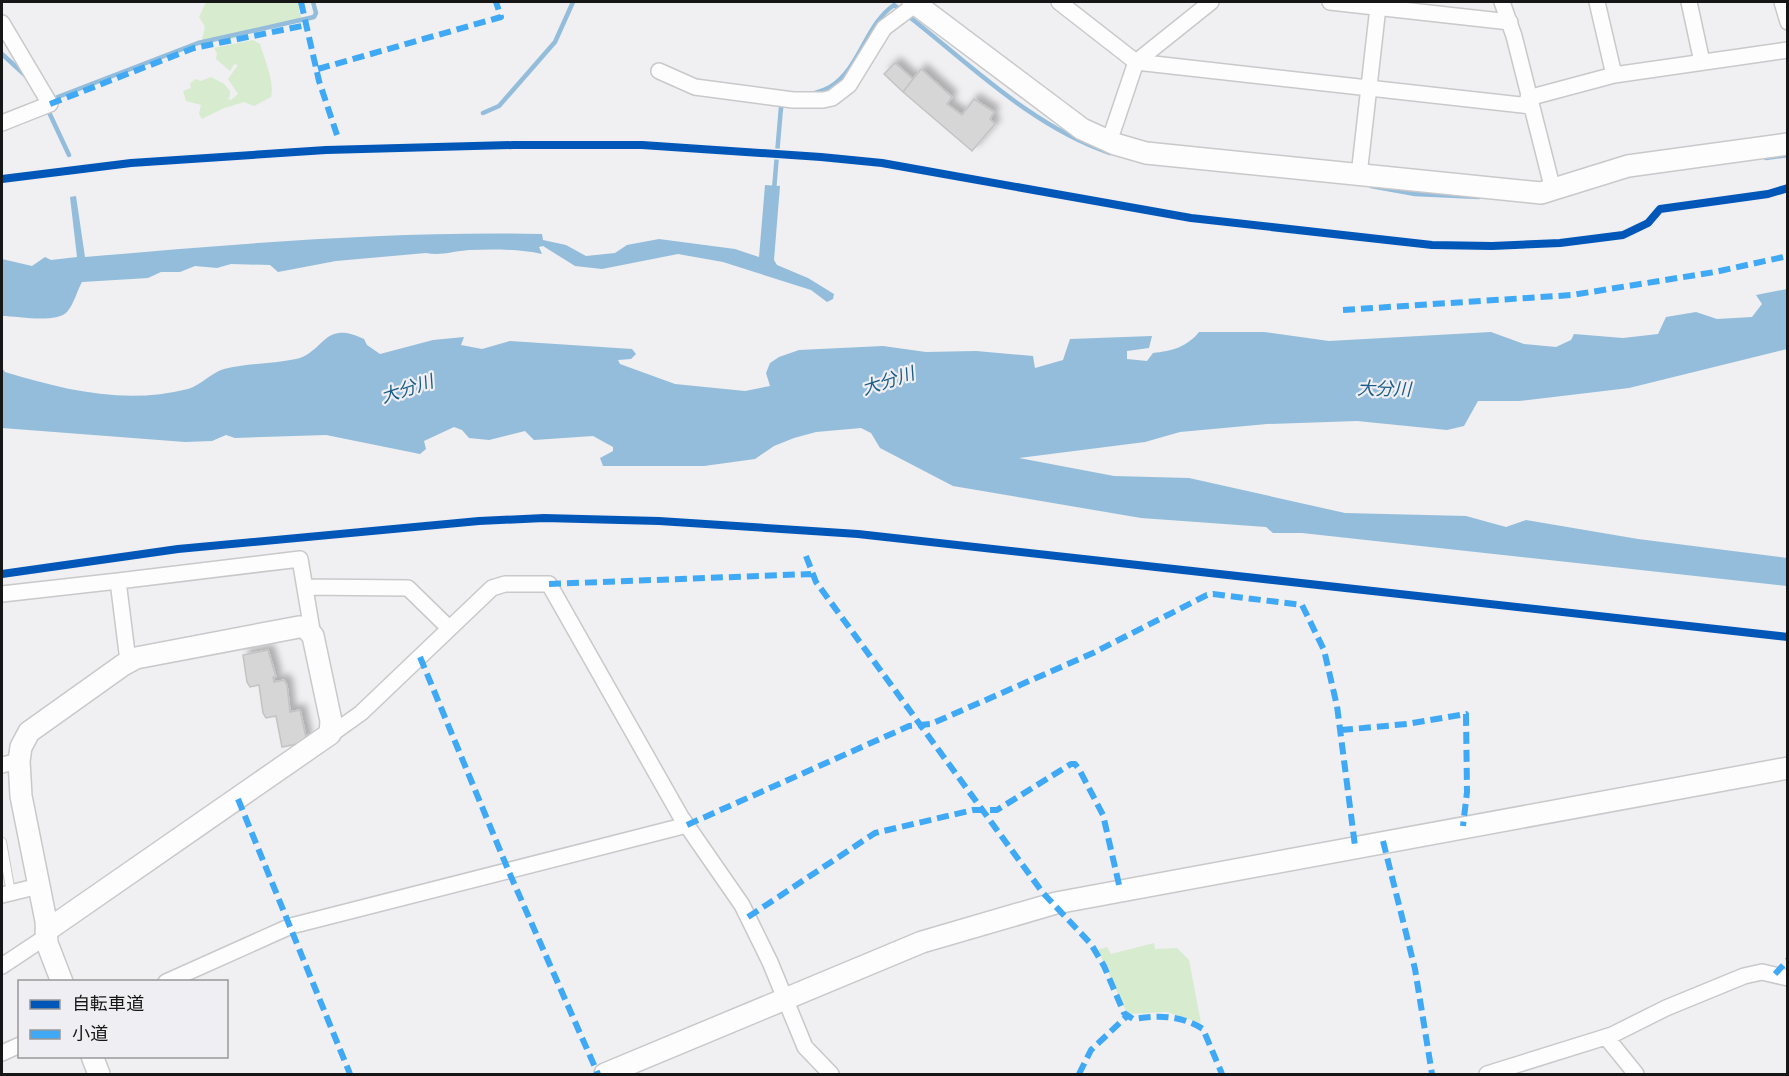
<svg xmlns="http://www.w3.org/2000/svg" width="1789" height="1076" viewBox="0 0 1789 1076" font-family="Literata,'Noto Sans JP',serif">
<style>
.green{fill:#d7ebcf}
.water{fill:#93bddb}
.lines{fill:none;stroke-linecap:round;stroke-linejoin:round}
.stream{stroke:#93bddb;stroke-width:4.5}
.building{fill:#d7d6d7;stroke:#c4c3c4;stroke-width:1.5;filter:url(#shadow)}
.lane-casing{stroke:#c9c8ca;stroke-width:10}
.street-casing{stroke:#c9c8ca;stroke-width:18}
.secondary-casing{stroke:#c9c8ca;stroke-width:24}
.lane{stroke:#fdfdfd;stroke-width:8}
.street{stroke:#fdfdfd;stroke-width:15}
.secondary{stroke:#fdfdfd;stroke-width:21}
.quiet{stroke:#3fa9f5;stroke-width:6;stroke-dasharray:12 6;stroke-linecap:butt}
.cycleway-casing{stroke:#efeef2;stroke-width:11}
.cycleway{stroke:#0057b8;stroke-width:8}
.labels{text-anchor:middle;stroke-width:4.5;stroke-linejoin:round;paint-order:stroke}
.water-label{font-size:18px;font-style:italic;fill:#195d87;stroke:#efeef2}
</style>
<defs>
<filter id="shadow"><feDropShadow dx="5.5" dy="-5.5" stdDeviation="3" flood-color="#0004"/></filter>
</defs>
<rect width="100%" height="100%" fill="#f0eff1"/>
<path class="green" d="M 206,2 L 300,2 L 299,11 L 302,19 L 228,40 L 207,42 L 202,40 L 205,27 L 199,17 Z
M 253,40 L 260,44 C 264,58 275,83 271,97 L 254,106 L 244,102 L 224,108 L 202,119 L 199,114 L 201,105 L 186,101 L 183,91 L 191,88 L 190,84 L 195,79 L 201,81 L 211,77 L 224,84 L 230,91 L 230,96 L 228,99 L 231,100 L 238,94 L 228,79 L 238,65 L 234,64 L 230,71 L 216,59 L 217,53 L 214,48 Z
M 1154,943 L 1155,949 L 1177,948 L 1189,960 L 1201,1023 L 1166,1012 L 1129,1014 L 1124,1007 L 1098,950 L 1107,947 L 1111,954 Z"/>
<path class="water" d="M 765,185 L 780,186 L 774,260 L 777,265 L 808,278 L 834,294 L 833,299 L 827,302 L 811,290 L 723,262 L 678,254 L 602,269 L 575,266 L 543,246 L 539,247 L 542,254 C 518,249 494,249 469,250 C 454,251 441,256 426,253 L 336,261 L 278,272 L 270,265 L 231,264 L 217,268 L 195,266 L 180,272 L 161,272 L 148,278 L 82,282 C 77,291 74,304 67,312 C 55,324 18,316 2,316 L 2,259 L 32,266 L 45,257 L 51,260 L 77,257 L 70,197 L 76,196 L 85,257 C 237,244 389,231 542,234 L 543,240 L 566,245 L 586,256 L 615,253 L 627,245 L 659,239 L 735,249 L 759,257 Z
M 1787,289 L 1787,349 L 1629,388 L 1519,401 L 1478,401 L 1464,426 L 1447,430 L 1357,421 L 1267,424 L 1180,432 L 1145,442 L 1019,458 L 1114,476 L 1189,478 L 1345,513 L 1466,516 L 1506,527 L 1526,520 L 1638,539 L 1787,558 L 1787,586 L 1302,533 L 1273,533 L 1266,527 L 1141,518 L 953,486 L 880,448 L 871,433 L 861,428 L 816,432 L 794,438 L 774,446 L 755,459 L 704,466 L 603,466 L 600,458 L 613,451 L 613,447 L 593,436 L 534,440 L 525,431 L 489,440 L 469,438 L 462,430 L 454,427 L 424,441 L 426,449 L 420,454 L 326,435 L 235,438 L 226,435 L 212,441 L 185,442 L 2,428 L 2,368 L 5,372 C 65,390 125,405 188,389 C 201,385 211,373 224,369 C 247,363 273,364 296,359 C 325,352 323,319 364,339 L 367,345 L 380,354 L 433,340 L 464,337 L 461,345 L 482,349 L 510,341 L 632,349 L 636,354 L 631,359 L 618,360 L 620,364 L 675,384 L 745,391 L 770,386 L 766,373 L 770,363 L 779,357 L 799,350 L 883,346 L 926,352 L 976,351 L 1033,356 L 1035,368 L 1063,360 L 1070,339 L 1152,336 L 1149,348 L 1127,351 L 1127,359 L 1147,361 L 1153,353 C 1172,351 1187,347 1199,332 L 1264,332 L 1329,341 L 1491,332 L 1524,344 L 1556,347 L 1571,340 L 1574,334 L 1623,338 L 1658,334 L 1666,317 L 1696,312 L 1717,319 L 1752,317 L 1762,304 L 1756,295 Z"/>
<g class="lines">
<path class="stream" d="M 2,54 L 26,76
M 812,94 C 818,92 825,90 830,87 C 860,69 865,25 894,5 C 962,56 1027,125 1110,153
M 50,100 L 198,43 L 314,17 L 316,13 L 313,2
M 47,108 L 69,155
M 483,113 L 499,106 L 555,42 L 573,2
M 1766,158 L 1788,155
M 1371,186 L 1415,194 L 1479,197
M 774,190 L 781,107 L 788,104"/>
</g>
<path class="building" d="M 895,63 L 913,79 L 903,92 L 884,74 Z
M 921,69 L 952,97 L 947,104 L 962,115 L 974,99 L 994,112 L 990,119 L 995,124 L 972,151 L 903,92 Z
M 268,650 L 276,677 L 273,677 L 274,682 L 284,680 L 287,685 L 290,712 L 300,710 L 307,742 L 282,747 L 276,716 L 266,718 L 263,713 L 259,685 L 250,687 L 247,682 L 243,655 Z"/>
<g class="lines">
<defs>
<path id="lane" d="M 2,842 L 11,893"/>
<path id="street" d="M 1059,2 L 1136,62 L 1530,106
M 1330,2 L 1510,22
M 1502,2 L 1514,36 L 1553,190
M 1597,2 L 1614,75
M 1689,2 L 1702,62
M 1782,2 L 1788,22
M 2,23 L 50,104 L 2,123
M 659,71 L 695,87 L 793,100 L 823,100 L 832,98 L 849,85 L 884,28 L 916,4
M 1528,98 L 1614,75 L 1788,50
M 1109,142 L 1136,62 L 1211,2
M 1359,175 L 1378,7
M 118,581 L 300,559 L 313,636
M 305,587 L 408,588 L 449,628
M 2,594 L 118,581 L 128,661
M 326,738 L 361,713 L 492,588 L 505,584 L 549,584 L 681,817 L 742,905 L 770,962 L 805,1047 L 831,1074
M 2,765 L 19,761
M 2,895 L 39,886
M 2,966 L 47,936
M 166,982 L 291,926 L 687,825
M 1606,1037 L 1636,1074
M 2,1053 L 20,1045
M 1487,1074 L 1612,1035 L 1666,1008 L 1744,976 L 1762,972 L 1788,978"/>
<path id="secondary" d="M 913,2 L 1082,129 L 1115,144 L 1146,153 L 1541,193 L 1628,166 L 1788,144
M 46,931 L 330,734 L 331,721 L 313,636 L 305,627 L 299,627 L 136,658 L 123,665 L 29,732 L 21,747 L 19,761 L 21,796 L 46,921 L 47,943 L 62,982
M 92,1056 L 99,1074
M 605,1074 L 922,942 L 1056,903 L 1788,768"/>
</defs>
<use href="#lane" class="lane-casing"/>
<use href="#street" class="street-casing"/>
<use href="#secondary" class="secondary-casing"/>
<use href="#lane" class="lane"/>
<use href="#street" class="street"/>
<use href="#secondary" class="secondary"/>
<path class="quiet" d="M 301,2 L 319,81 L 337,135
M 318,69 L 501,17 L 496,2
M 50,104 L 194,48 L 307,25
M 1343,310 L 1572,295 L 1715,272 L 1788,256
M 806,556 L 816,582 L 1043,893 L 1091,944 L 1104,966 L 1124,1013 L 1133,1019 C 1159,1015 1180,1015 1203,1029 L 1222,1074
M 549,584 L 811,574
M 420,657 L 509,872 L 598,1074
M 1341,730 L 1407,724 L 1466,714 L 1467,792 L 1463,826
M 238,799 L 350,1074
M 687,825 L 909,726 L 931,724 L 1093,653 L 1207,595 L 1213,594 L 1302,605 L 1324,650 L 1337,706 L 1355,846
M 1383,841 L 1415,969 L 1432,1074
M 748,917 L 875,833 L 973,810 L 997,810 L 1071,764 L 1075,764 L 1079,769 L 1103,815 L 1120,889
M 1775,974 L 1788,960
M 1079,1074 L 1091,1050 L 1127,1016"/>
<defs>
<path id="cycleway" d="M 2,179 L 131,163 L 326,150 L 514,145 L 642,145 L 821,157 L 882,163 L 1191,218 L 1432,245 L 1492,246 L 1560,243 L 1623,235 L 1648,223 L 1660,209 L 1768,194 L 1788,188
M 2,574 L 178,549 L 479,521 L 544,518 L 659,521 L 858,534 L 1788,637"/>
</defs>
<use href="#cycleway" class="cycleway-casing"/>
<use href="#cycleway" class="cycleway"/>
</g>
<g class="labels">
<g class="water-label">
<text transform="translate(888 381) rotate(-18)" y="6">大分川</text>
<text transform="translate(407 389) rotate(-18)" y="6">大分川</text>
<text transform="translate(1384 389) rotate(1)" y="6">大分川</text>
</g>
</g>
<rect width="1789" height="1076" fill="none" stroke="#161617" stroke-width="6"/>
<rect x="18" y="980" width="210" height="78" fill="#efeef2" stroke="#98989a" stroke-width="1.5"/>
<rect x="30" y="1000" width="30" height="9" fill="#0057b8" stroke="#98989a" stroke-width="1.5"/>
<text x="72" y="1010" font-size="18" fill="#161617">自転車道</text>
<rect x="30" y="1030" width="30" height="9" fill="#3fa9f5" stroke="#98989a" stroke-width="1.5"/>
<text x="72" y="1040" font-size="18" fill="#161617">小道</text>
</svg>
